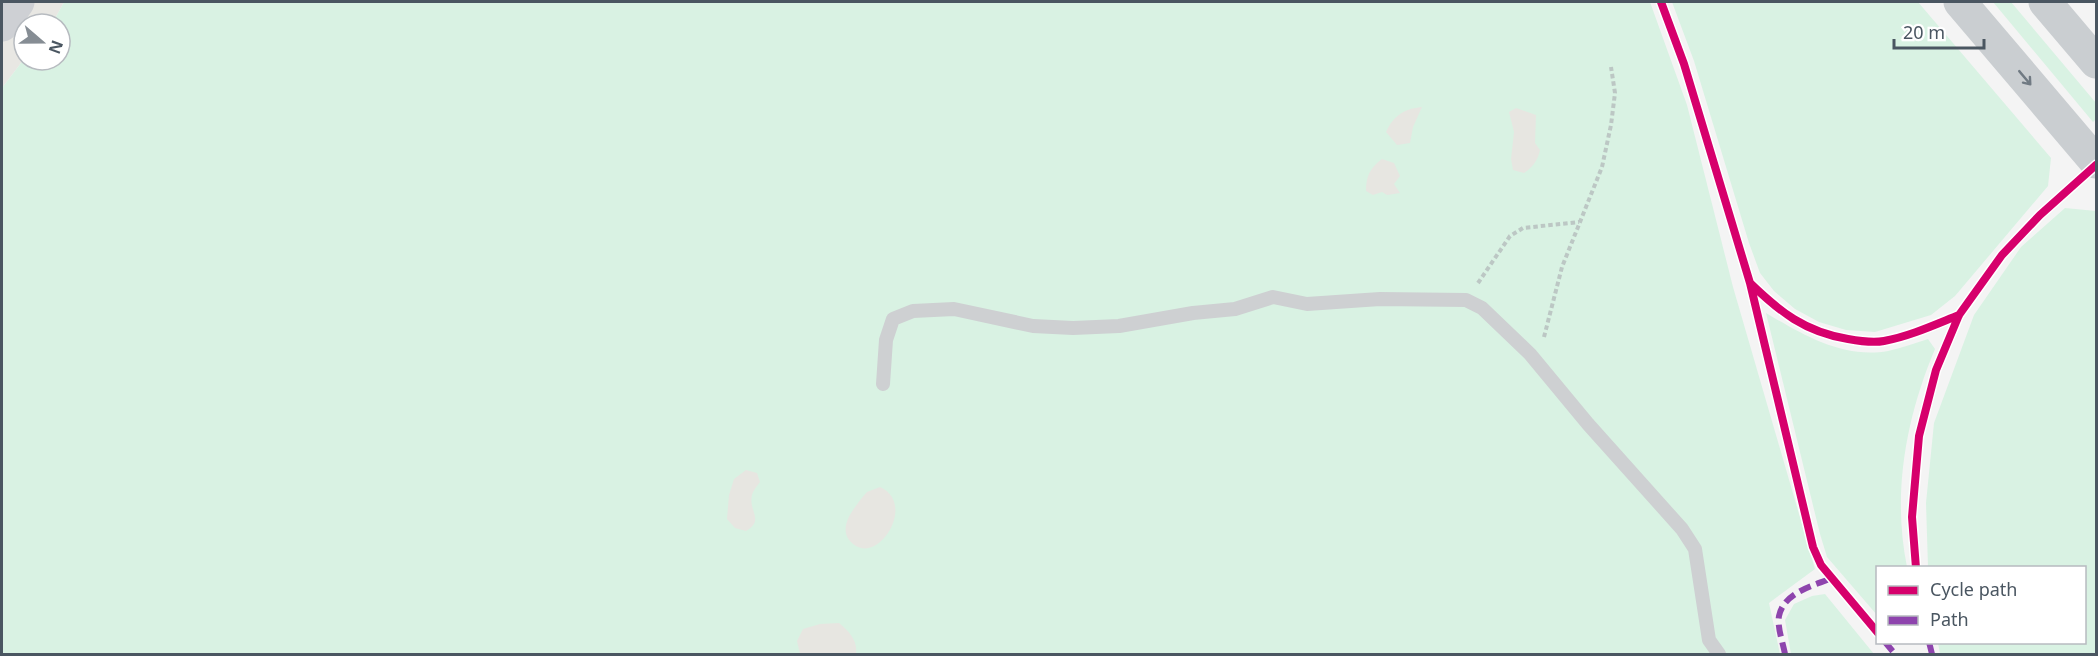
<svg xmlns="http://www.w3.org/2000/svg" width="2098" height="656" viewBox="0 0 2098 656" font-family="'Noto Sans',sans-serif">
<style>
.commercial{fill:#e8e7e3}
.green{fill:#d9f2e3}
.sand{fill:#e7e6e1}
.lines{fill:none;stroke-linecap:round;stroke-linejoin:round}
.path{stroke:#bcc7c4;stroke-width:4;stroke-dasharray:4.5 3;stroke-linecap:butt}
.lane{stroke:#ced0d2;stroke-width:14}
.secondary{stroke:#ced0d4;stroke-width:33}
.primary{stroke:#caced1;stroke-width:33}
.quiet{stroke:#8e44ad;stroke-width:6;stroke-dasharray:12 6;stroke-linecap:butt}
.cycleway-casing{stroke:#fff;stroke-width:11}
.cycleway{stroke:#d6006c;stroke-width:8}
.oneway{stroke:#707a83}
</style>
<rect width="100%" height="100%" fill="#f4f4f4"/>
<path class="commercial" d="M 2,2 L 64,2 L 52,24 L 24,24 L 24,59 L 2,88 Z"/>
<path class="green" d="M 64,2 L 1650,2 L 1687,105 L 1733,287 L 1815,569 L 1769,603 L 1780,654 L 2,654 L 2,88 L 24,59 L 60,60 L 60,24 L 52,24 Z
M 1672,2 L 1918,2 L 2051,158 L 2048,186 L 1955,296 L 1931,315 L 1875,332 L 1846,330 L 1819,322 L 1795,309 L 1774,291 L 1760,273 L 1749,243 L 1694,61 Z
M 1993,2 L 2011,2 L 2096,103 L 2096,119 L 2093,122 Z
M 2065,208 L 2096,211 L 2096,654 L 1940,654 L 1938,643 L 2084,642 L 2084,568 L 1928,567 L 1926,503 L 1934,423 L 1974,315 L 2021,247 Z
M 1766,313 C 1803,335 1843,359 1888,351 C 1901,348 1915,343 1928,339 L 1935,349 C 1906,418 1892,493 1907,567 L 1878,568 L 1877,615 L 1827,557 L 1820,534 Z
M 1825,594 L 1874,654 L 1791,654 L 1785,620 L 1794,604 L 1812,596 Z"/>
<path class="sand" d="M 1422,107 L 1413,127 L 1410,143 L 1397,145 L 1386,132 C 1394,115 1404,109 1422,107 Z
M 1516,108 L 1536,115 L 1535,143 L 1540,150 C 1538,160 1533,167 1524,173 L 1513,170 L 1511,159 L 1514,132 L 1509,112 Z
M 1382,159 L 1394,163 L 1400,176 L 1394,184 L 1400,193 L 1387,195 L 1382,192 L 1373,195 L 1366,191 C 1366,176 1370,168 1382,159 Z
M 746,470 L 757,473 L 760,482 C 757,486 753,491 752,495 C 748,511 765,520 746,531 L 735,528 L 727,519 L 729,495 L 734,479 Z
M 880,487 C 916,503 881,561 856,546 C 837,534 848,516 858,503 C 861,499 864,495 867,492 C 871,490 876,489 880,487 Z
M 839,623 C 849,631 858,641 856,654 L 800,654 L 797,641 L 803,629 L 820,624 Z"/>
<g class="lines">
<path class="path" d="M 1478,283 L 1510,236 L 1523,228 L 1579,222
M 1544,337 L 1562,267 L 1602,167 L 1611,125 L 1615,93 L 1611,67"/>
<path class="lane" d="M 883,384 L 886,340 L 893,319 L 913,311 L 954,309 L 1033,326 L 1073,328 L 1119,326 L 1193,313 L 1235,309 L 1273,297 L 1307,304 L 1380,299 L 1466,300 L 1482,308 L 1530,354 L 1588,424 L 1682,529 L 1695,549 L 1709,640 L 1719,654"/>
<path class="secondary" d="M 2,25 L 18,2"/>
<path class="primary" d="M 1960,2 L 2096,162
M 2045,2 L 2096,62"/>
<path class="quiet" d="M 1885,642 L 1895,654
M 1929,642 L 1932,654
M 1785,654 C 1783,643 1777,627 1779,616 C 1784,592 1813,586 1832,578"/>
<defs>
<path id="cycleway" d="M 1661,2 L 1684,64 L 1750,283 C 1780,312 1805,332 1848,339 C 1859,341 1873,343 1884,341 C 1910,336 1934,325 1959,315
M 1750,283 L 1813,547 L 1821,565 L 1878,633
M 1916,568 L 1912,517 L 1919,436 L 1936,370 L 1959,315 L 2002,255 L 2040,215 L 2096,165"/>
</defs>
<use href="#cycleway" class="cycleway-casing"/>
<use href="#cycleway" class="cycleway"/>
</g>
<defs><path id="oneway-shaft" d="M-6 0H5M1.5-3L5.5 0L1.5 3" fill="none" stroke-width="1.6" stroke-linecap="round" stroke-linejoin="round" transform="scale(1.5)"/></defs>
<use class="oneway" href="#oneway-shaft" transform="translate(2025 78) rotate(50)"/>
<rect width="2098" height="656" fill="none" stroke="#4a5661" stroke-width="6"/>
<rect x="1876" y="566" width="210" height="78" fill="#ffffff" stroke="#b7bbc0" stroke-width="1.5"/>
<rect x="1888" y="586" width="30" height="9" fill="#d6006c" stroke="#b7bbc0" stroke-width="1.5"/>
<text x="1930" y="596" font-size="18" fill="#4a5661">Cycle path</text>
<rect x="1888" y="616" width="30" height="9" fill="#8e44ad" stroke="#b7bbc0" stroke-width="1.5"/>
<text x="1930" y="626" font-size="18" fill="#4a5661">Path</text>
<g transform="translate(42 42) rotate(110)"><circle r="28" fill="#ffffff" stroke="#b7bbc0" stroke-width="1.5"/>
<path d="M0-4.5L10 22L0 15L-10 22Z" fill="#868d94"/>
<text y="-9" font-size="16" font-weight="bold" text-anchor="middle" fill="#4a5661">N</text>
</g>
<path d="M1894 39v9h90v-9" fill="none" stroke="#4a5661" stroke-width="3"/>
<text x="1903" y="39" font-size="18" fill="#4a5661" stroke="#ffffff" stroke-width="4.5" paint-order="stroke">20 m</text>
</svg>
